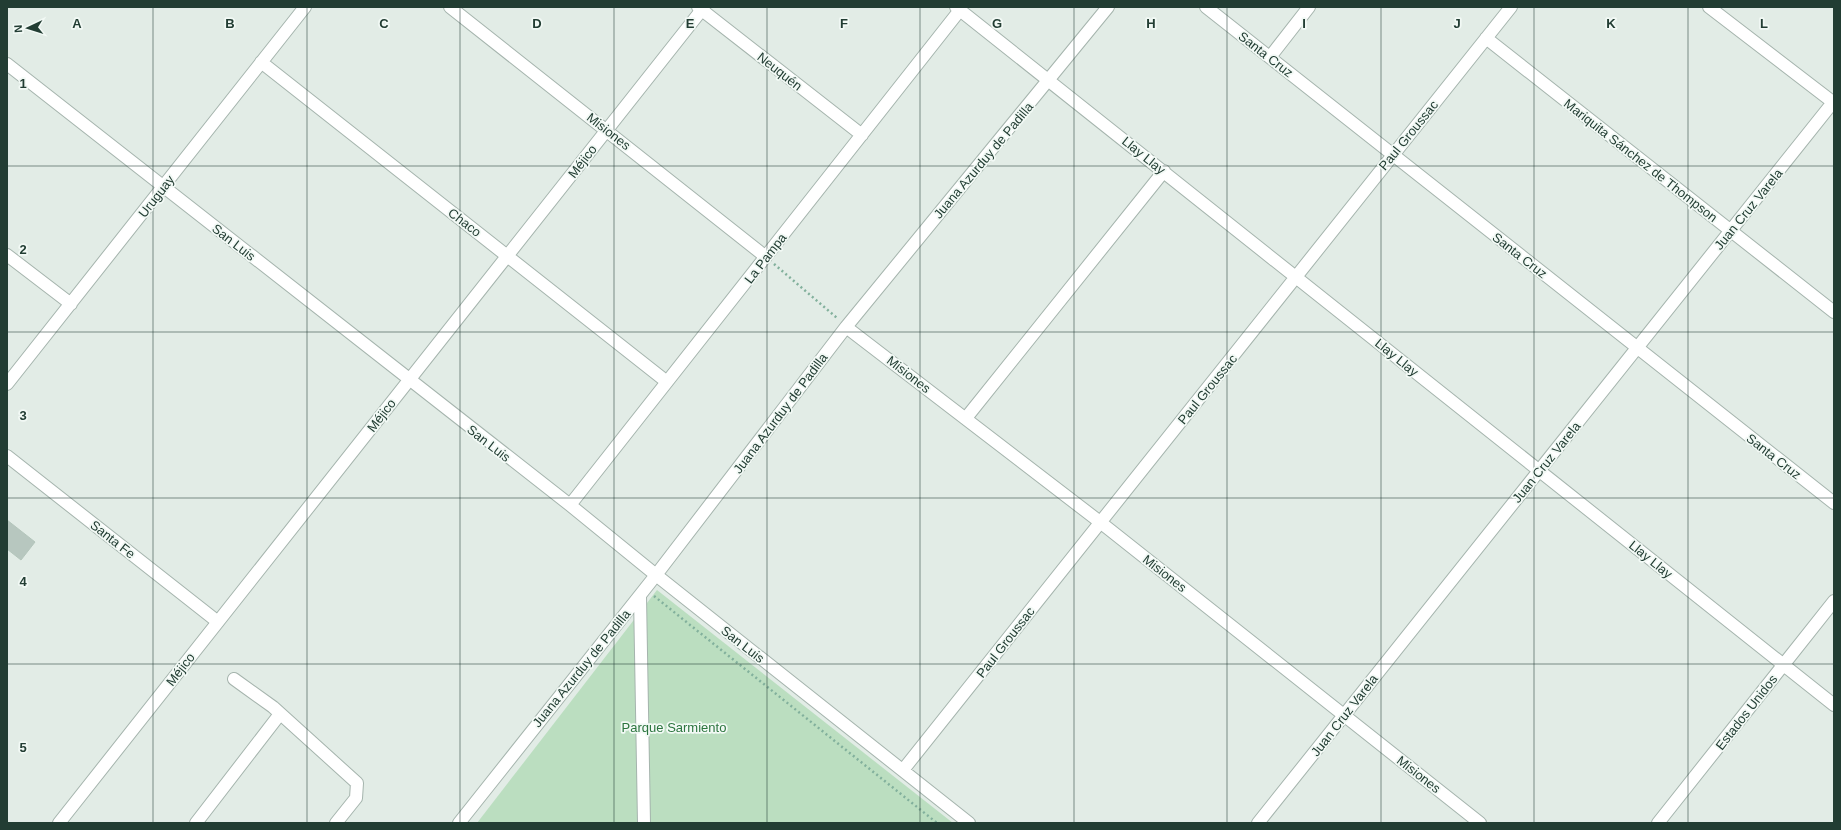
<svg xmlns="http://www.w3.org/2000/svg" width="1841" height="830" viewBox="0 0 1841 830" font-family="Helvetica,sans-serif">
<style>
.green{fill:#bbdec0}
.building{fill:#b7c7bf;stroke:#b4c6bc}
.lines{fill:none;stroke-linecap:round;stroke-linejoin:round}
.street-casing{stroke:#a5b4ad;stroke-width:14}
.path{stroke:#82b09c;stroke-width:2.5;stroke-dasharray:2 3;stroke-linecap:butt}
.street{stroke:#fff;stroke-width:12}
.grid{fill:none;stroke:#223d33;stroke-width:1;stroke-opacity:0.55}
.labels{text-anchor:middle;stroke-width:3.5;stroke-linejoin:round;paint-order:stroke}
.street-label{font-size:13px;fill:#223d33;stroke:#f2f9f5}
.park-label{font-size:13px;fill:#2c753f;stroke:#f2f9f5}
.grid-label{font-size:13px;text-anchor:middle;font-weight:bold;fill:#223d33;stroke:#f2f9f5;stroke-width:3.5;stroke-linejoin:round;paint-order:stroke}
</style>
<rect width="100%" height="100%" fill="#e2ece6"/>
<path class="green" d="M 657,590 L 953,823 L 477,823 Z"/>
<path class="building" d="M 7,520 L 35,542 L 21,560 L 7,549 Z"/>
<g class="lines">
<defs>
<path id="street" d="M 450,7 L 766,257
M 698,7 L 862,135
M 956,7 L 1834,705
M 1206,7 L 1834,503
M 1709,7 L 1834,103
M 1486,38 L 1834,312
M 1270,57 L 1309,7
M 261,62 L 667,382
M 7,64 L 570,505 L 656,575 L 969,823
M 7,255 L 71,304
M 846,327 L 1100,522 L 1480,823
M 7,384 L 305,7
M 966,418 L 1164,171
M 7,456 L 218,622
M 570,505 L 960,10
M 640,596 L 644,823
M 234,679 L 273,707 L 357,783 L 356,798 L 336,823
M 903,770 L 1511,7
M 59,823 L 704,7
M 196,823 L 280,714
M 459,823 L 656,575 L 846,327 L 1108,7
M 1258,823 L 1834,101
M 1658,823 L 1834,601"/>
</defs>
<use href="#street" class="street-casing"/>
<path class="path" d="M 774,264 L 837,318
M 654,596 L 937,823"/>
<use href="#street" class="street"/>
</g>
<path class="grid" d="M 153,7 L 153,823M 307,7 L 307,823M 460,7 L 460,823M 614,7 L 614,823M 767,7 L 767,823M 920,7 L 920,823M 1074,7 L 1074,823M 1227,7 L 1227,823M 1381,7 L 1381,823M 1534,7 L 1534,823M 1688,7 L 1688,823M 7,166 L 1834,166M 7,332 L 1834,332M 7,498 L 1834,498M 7,664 L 1834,664"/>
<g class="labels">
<g class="street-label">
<text transform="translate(1266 54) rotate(38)" y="5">Santa Cruz</text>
<text transform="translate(780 71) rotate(38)" y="5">Neuquén</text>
<text transform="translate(609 131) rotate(38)" y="5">Misiones</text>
<text transform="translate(1408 135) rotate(-51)" y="5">Paul Groussac</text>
<text transform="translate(1144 155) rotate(39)" y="5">Llay Llay</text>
<text transform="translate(983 160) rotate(-50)" y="5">Juana Azurduy de Padilla</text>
<text transform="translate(1641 160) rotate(38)" y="5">Mariquita Sánchez de Thompson</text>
<text transform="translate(582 161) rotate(-52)" y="5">Méjico</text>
<text transform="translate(156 196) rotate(-52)" y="5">Uruguay</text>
<text transform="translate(1748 209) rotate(-51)" y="5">Juan Cruz Varela</text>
<text transform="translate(465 222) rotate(38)" y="5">Chaco</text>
<text transform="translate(234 242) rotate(38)" y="5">San Luis</text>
<text transform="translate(1520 255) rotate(38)" y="5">Santa Cruz</text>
<text transform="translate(765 258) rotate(-52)" y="5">La Pampa</text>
<text transform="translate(1397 357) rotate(39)" y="5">Llay Llay</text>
<text transform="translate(909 374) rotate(38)" y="5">Misiones</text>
<text transform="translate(1207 389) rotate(-51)" y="5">Paul Groussac</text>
<text transform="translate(780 413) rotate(-53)" y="5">Juana Azurduy de Padilla</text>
<text transform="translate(381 415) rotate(-52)" y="5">Méjico</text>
<text transform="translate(489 443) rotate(38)" y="5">San Luis</text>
<text transform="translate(1774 456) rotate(38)" y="5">Santa Cruz</text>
<text transform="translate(1546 462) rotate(-51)" y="5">Juan Cruz Varela</text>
<text transform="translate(113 539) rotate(38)" y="5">Santa Fe</text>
<text transform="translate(1651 559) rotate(39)" y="5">Llay Llay</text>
<text transform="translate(1165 573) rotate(38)" y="5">Misiones</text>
<text transform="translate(1005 642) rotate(-52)" y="5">Paul Groussac</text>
<text transform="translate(743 644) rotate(38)" y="5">San Luis</text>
<text transform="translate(581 668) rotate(-51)" y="5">Juana Azurduy de Padilla</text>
<text transform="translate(180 669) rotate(-52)" y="5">Méjico</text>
<text transform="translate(1746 712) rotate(-52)" y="5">Estados Unidos</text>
<text transform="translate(1344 715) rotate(-52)" y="5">Juan Cruz Varela</text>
<text transform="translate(1419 774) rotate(38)" y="5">Misiones</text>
</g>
<g class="park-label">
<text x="674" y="732">Parque Sarmiento</text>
</g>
</g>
<g class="grid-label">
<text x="77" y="28">A</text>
<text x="230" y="28">B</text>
<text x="384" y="28">C</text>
<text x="537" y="28">D</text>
<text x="690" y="28">E</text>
<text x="844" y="28">F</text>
<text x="997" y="28">G</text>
<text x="1151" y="28">H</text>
<text x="1304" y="28">I</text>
<text x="1457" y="28">J</text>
<text x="1611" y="28">K</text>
<text x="1764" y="28">L</text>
<text x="23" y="88">1</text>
<text x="23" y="254">2</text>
<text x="23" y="420">3</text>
<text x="23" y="586">4</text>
<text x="23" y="752">5</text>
</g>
<rect width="1841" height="830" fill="none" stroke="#223d33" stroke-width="16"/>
<g transform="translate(28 28) rotate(266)" stroke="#f2f9f5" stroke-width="3" paint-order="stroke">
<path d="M0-3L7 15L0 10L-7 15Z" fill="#223d33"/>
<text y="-6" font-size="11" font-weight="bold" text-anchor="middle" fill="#223d33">N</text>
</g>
</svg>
